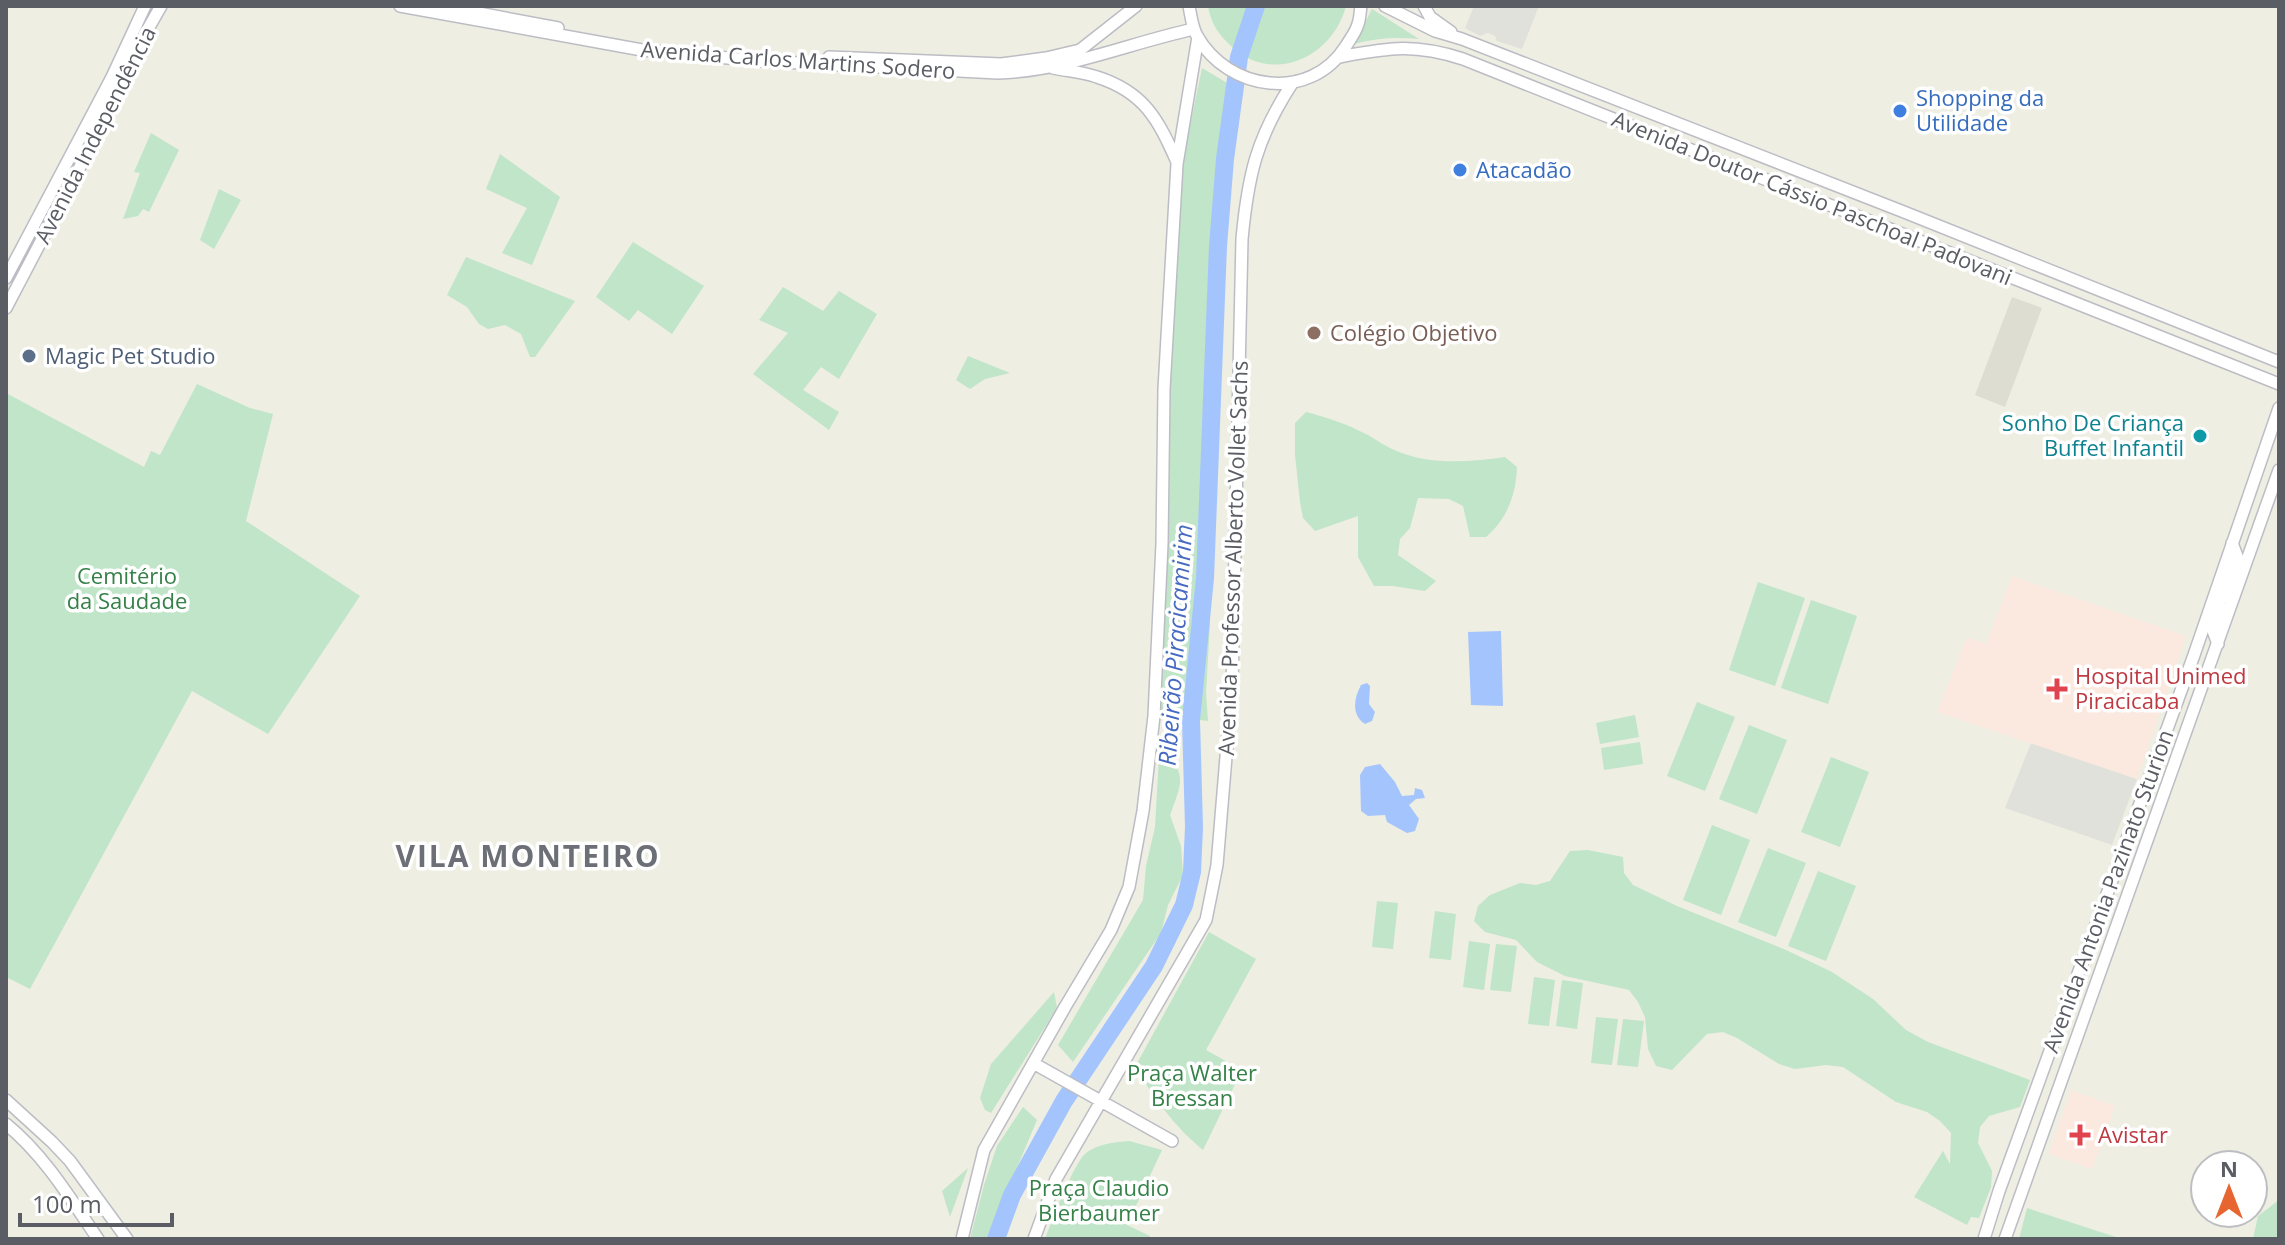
<svg xmlns="http://www.w3.org/2000/svg" width="2285" height="1245" viewBox="0 0 2285 1245" font-family="'Open Sans',sans-serif">
<style>
.industrial{fill:#e1e1db}
.education{fill:#deddd1}
.medical{fill:#fbe8df}
.green{fill:#c0e5c8}
.water{fill:#a4c4fd}
.lines{fill:none;stroke-linecap:round;stroke-linejoin:round}
.river{stroke:#a4c4fd;stroke-width:18}
.secondary-casing{stroke:#bcbdc4;stroke-width:14}
.secondary{stroke:#fff;stroke-width:11}
.shop-dot{fill:#3f7fe0;stroke:#fff;stroke-width:3}
.education-dot{fill:#8d6e63;stroke:#fff;stroke-width:3}
.service-dot{fill:#5c6f8a;stroke:#fff;stroke-width:3}
.culture-dot{fill:#0f9aa8;stroke:#fff;stroke-width:3}
.health-dot{fill:#e0444e;stroke:#fff;stroke-width:3}
.labels{text-anchor:middle;stroke-width:7;stroke-linejoin:round;paint-order:stroke}
.street-label{font-size:22px;fill:#5b5d64;stroke:#fff}
.shop-label{font-size:22px;fill:#366cbe;stroke:#fff;text-anchor:start}
.education-label{font-size:22px;fill:#785e54;stroke:#fff;text-anchor:start}
.service-label{font-size:22px;fill:#4e5e75;stroke:#fff;text-anchor:start}
.culture-label{font-size:22px;fill:#0d838f;stroke:#fff;text-anchor:end}
.park-label{font-size:22px;fill:#358148;stroke:#fff}
.health-label{font-size:22px;fill:#be3a42;stroke:#fff;text-anchor:start}
.water-label{font-size:24px;font-style:italic;fill:#4669c1;stroke:#fff}
.district-label{font-size:30px;font-weight:bold;letter-spacing:2px;fill:#6c6f76;stroke:#fff}
</style>
<rect width="100%" height="100%" fill="#eeeee3"/>
<path class="industrial" d="M 1474,6 L 1539,6 L 1522,49 L 1497,41 L 1495,36 L 1488,33 L 1480,36 L 1465,28 Z
M 2031,743 L 2137,779 L 2112,845 L 2005,808 Z"/>
<path class="education" d="M 2012,297 L 2042,308 L 2005,407 L 1975,395 Z"/>
<path class="medical" d="M 2012,576 L 2186,636 L 2137,779 L 1937,712 L 1967,637 L 1986,644 Z
M 2071,1090 L 2115,1106 L 2092,1169 L 2049,1154 Z"/>
<path class="green" d="M 1208,6 L 1346,6 C 1332,59 1270,86 1229,44 C 1218,34 1210,21 1208,6 Z
M 1372,9 L 1419,39 C 1396,37 1376,38 1354,44 Z
M 1202,68 L 1232,86 L 1220,171 L 1215,241 L 1201,575 L 1210,623 L 1206,693 L 1208,721 L 1158,715 L 1168,385 L 1182,164 Z
M 151,133 L 179,150 L 149,212 L 143,209 L 138,216 L 123,219 L 140,173 L 134,172 Z
M 500,154 L 560,197 L 532,265 L 502,253 L 527,208 L 486,189 Z
M 219,189 L 241,200 L 214,249 L 200,240 Z
M 633,242 L 704,286 L 672,334 L 638,310 L 629,321 L 596,297 Z
M 466,257 L 575,301 L 535,357 L 530,357 L 521,334 L 505,325 L 488,329 L 479,324 L 467,307 L 447,295 Z
M 783,287 L 823,311 L 839,291 L 877,314 L 839,379 L 821,367 L 803,390 L 839,412 L 829,430 L 753,374 L 788,333 L 759,320 Z
M 968,356 L 1010,373 L 985,379 L 970,389 L 956,380 Z
M 197,384 L 250,408 L 273,414 L 246,521 L 360,596 L 268,734 L 192,691 L 30,989 L 6,977 L 6,393 L 144,467 L 151,451 L 160,455 Z
M 1306,412 C 1326,417 1347,424 1366,434 C 1377,440 1386,447 1399,452 C 1431,465 1471,462 1505,457 L 1517,467 C 1516,495 1507,519 1486,537 L 1470,537 L 1463,506 L 1449,499 L 1418,498 L 1410,528 L 1400,539 L 1398,555 L 1436,581 L 1425,591 L 1393,586 L 1374,586 L 1358,557 L 1358,516 L 1315,531 L 1303,518 L 1300,502 L 1295,455 L 1295,423 Z
M 1758,582 L 1805,598 L 1775,686 L 1729,670 Z
M 1811,600 L 1857,616 L 1828,704 L 1781,688 Z
M 1697,702 L 1735,717 L 1705,791 L 1667,776 Z
M 1635,715 L 1639,737 L 1600,744 L 1596,723 Z
M 1749,725 L 1787,740 L 1757,814 L 1719,799 Z
M 1160,740 C 1183,777 1186,773 1170,815 L 1181,846 L 1183,875 L 1168,905 L 1161,933 L 1073,1062 L 1058,1045 L 1143,900 L 1146,866 L 1155,827 Z
M 1640,742 L 1643,764 L 1604,770 L 1601,748 Z
M 1831,757 L 1869,772 L 1840,847 L 1801,832 Z
M 1712,825 L 1750,840 L 1721,915 L 1683,900 Z
M 1768,848 L 1806,863 L 1776,937 L 1738,922 Z
M 1588,850 L 1623,857 L 1624,873 L 1633,885 L 1677,906 L 1786,950 L 1832,972 L 1873,999 L 1906,1030 L 1928,1042 L 2030,1080 L 2020,1107 L 1989,1116 L 1980,1127 L 1978,1143 L 1992,1171 L 1991,1187 L 1979,1218 L 1971,1217 L 1967,1225 L 1914,1197 L 1943,1151 L 1950,1164 L 1951,1133 L 1940,1121 L 1927,1112 L 1896,1102 L 1843,1067 L 1826,1065 L 1795,1069 L 1779,1064 L 1737,1038 L 1723,1032 L 1707,1034 L 1672,1070 L 1656,1066 L 1648,1049 L 1645,1017 L 1638,1002 L 1629,990 L 1565,976 L 1537,962 L 1516,940 L 1485,932 L 1474,921 L 1478,906 L 1490,895 L 1520,883 L 1536,885 L 1550,881 L 1570,851 Z
M 1818,871 L 1856,886 L 1826,961 L 1788,946 Z
M 1377,901 L 1398,903 L 1393,949 L 1372,947 Z
M 1435,911 L 1456,914 L 1451,960 L 1429,958 Z
M 1209,932 L 1256,959 L 1206,1050 L 1242,1070 L 1203,1150 C 1173,1125 1156,1100 1135,1067 Z
M 1469,941 L 1490,944 L 1484,990 L 1463,987 Z
M 1496,944 L 1517,946 L 1511,992 L 1490,990 Z
M 1534,977 L 1555,980 L 1549,1026 L 1528,1024 Z
M 1562,980 L 1583,983 L 1577,1029 L 1556,1026 Z
M 1054,992 L 1057,1008 L 991,1113 L 985,1110 L 980,1098 L 991,1064 Z
M 1596,1017 L 1618,1019 L 1612,1065 L 1591,1063 Z
M 1623,1019 L 1644,1021 L 1638,1067 L 1617,1065 Z
M 1023,1107 L 1037,1120 L 987,1239 L 970,1239 L 984,1185 L 997,1146 Z
M 1129,1141 L 1162,1150 L 1127,1225 L 1150,1236 L 1149,1239 L 1045,1239 C 1052,1221 1073,1164 1086,1153 C 1097,1144 1116,1142 1129,1141 Z
M 968,1168 L 950,1217 L 942,1191 Z
M 2279,1200 L 2279,1239 L 2253,1239 L 2258,1216 Z
M 2027,1208 L 2122,1239 L 2019,1239 Z"/>
<path class="water" d="M 1501,631 L 1503,706 L 1471,705 L 1468,632 Z
M 1367,683 L 1370,686 L 1369,704 L 1375,712 L 1372,721 L 1365,724 C 1351,715 1354,698 1361,685 Z
M 1380,764 L 1395,782 L 1402,796 L 1414,795 L 1415,788 L 1422,790 L 1425,798 L 1416,799 L 1409,805 L 1419,819 L 1415,831 L 1407,833 L 1387,822 L 1385,815 L 1368,816 L 1361,811 L 1360,775 L 1365,767 Z"/>
<g class="lines">
<path class="river" d="M 996,1239 L 1012,1195 L 1064,1101 L 1154,966 L 1184,905 L 1192,872 L 1194,827 L 1191,720 L 1205,578 L 1218,246 L 1225,159 L 1239,57 L 1256,6"/>
<defs>
<path id="secondary" d="M 400,6 L 642,50 L 760,61 L 998,73 C 1065,71 1129,43 1194,29
M 442,6 L 558,28
M 1189,6 C 1191,16 1192,27 1197,36 C 1228,91 1310,103 1346,46 C 1350,39 1356,32 1358,24 C 1360,19 1360,12 1361,6
M 1385,6 L 1435,31 L 1462,39 L 1904,212 L 2279,362
M 1424,6 L 1430,17 L 1451,32
M 829,57 L 1001,64 L 1046,58 L 1080,50 L 1136,6
M 1339,57 C 1389,48 1413,43 1463,59 L 2279,384
M 1053,68 C 1067,71 1083,72 1097,77 C 1144,92 1158,119 1177,162
M 6,278 L 112,77 L 145,6
M 6,308 L 81,165 L 119,80 L 161,6
M 2221,600 L 2237,556 L 2232,543
M 2218,644 L 2212,628 L 2220,605
M 1033,1063 L 1172,1141
M 6,1100 L 52,1142 L 70,1161 L 127,1239
M 6,1124 C 45,1156 70,1198 98,1239
M 962,1239 L 984,1150 L 1065,1007 L 1111,930 L 1129,887 L 1143,811 L 1154,716 L 1162,544 L 1164,389 L 1177,164 L 1198,37
M 1034,1239 L 1056,1179 L 1206,920 L 1217,865 L 1232,685 L 1242,239 C 1248,174 1257,137 1293,82
M 1984,1239 L 1999,1191 L 2194,655 L 2279,408
M 2005,1239 L 2279,470"/>
</defs>
<use href="#secondary" class="secondary-casing"/>
<use href="#secondary" class="secondary"/>
</g>
<g class="shop-dot">
<circle cx="1900" cy="111" r="8"/>
<circle cx="1460" cy="170" r="8"/>
</g>
<circle class="education-dot" cx="1314" cy="333" r="8"/>
<circle class="service-dot" cx="29" cy="356" r="8"/>
<circle class="culture-dot" cx="2200" cy="436" r="8"/>
<g class="health-dot">
<path d="M2053 677h8v8h8v8h-8v8h-8v-8h-8v-8h8z"/>
<path d="M2076 1123h8v8h8v8h-8v8h-8v-8h-8v-8h8z"/>
</g>
<g class="labels">
<g class="street-label">
<text transform="translate(798 60) rotate(4)" y="8">Avenida Carlos Martins Sodero</text>
<text transform="translate(95 135) rotate(-63)" y="8">Avenida Independência</text>
<text transform="translate(1812 198) rotate(22)" y="8">Avenida Doutor Cássio Paschoal Padovani</text>
<text transform="translate(1233 558) rotate(-88)" y="8">Avenida Professor Alberto Vollet Sachs</text>
<text transform="translate(2108 891) rotate(-70)" y="8">Avenida Antonia Pazinato Sturion</text>
</g>
<g class="shop-label">
<text x="1916" y="106">Shopping da<tspan x="1916" dy="25">Utilidade</tspan></text>
<text x="1476" y="178">Atacadão</text>
</g>
<g class="education-label">
<text x="1330" y="341">Colégio Objetivo</text>
</g>
<g class="service-label">
<text x="45" y="364">Magic Pet Studio</text>
</g>
<g class="culture-label">
<text x="2184" y="431">Sonho De Criança<tspan x="2184" dy="25">Buffet Infantil</tspan></text>
</g>
<g class="park-label">
<text x="127" y="584">Cemitério<tspan x="127" dy="25">da Saudade</tspan></text>
<text x="1192" y="1081">Praça Walter<tspan x="1192" dy="25">Bressan</tspan></text>
<text x="1099" y="1196">Praça Claudio<tspan x="1099" dy="25">Bierbaumer</tspan></text>
</g>
<g class="health-label">
<text x="2075" y="684">Hospital Unimed<tspan x="2075" dy="25">Piracicaba</tspan></text>
<text x="2098" y="1143">Avistar</text>
</g>
<g class="water-label">
<text transform="translate(1176 645) rotate(-86)" y="8">Ribeirão Piracicamirim</text>
</g>
<g class="district-label">
<text x="528" y="867">VILA MONTEIRO</text>
</g>
</g>
<rect width="2285" height="1245" fill="none" stroke="#5b5d64" stroke-width="16"/>
<g transform="translate(2229 1189)"><circle r="38" fill="#ffffff" stroke="#bdbec1" stroke-width="2"/>
<path d="M0-6L14 30L0 20L-14 30Z" fill="#e66531"/>
<text y="-12" font-size="22" font-weight="bold" text-anchor="middle" fill="#5b5d64">N</text>
</g>
<path d="M20 1213v12h152v-12" fill="none" stroke="#5b5d64" stroke-width="4"/>
<text x="32" y="1213" font-size="24" fill="#5b5d64" stroke="#ffffff" stroke-width="6" paint-order="stroke">100 m</text>
</svg>
